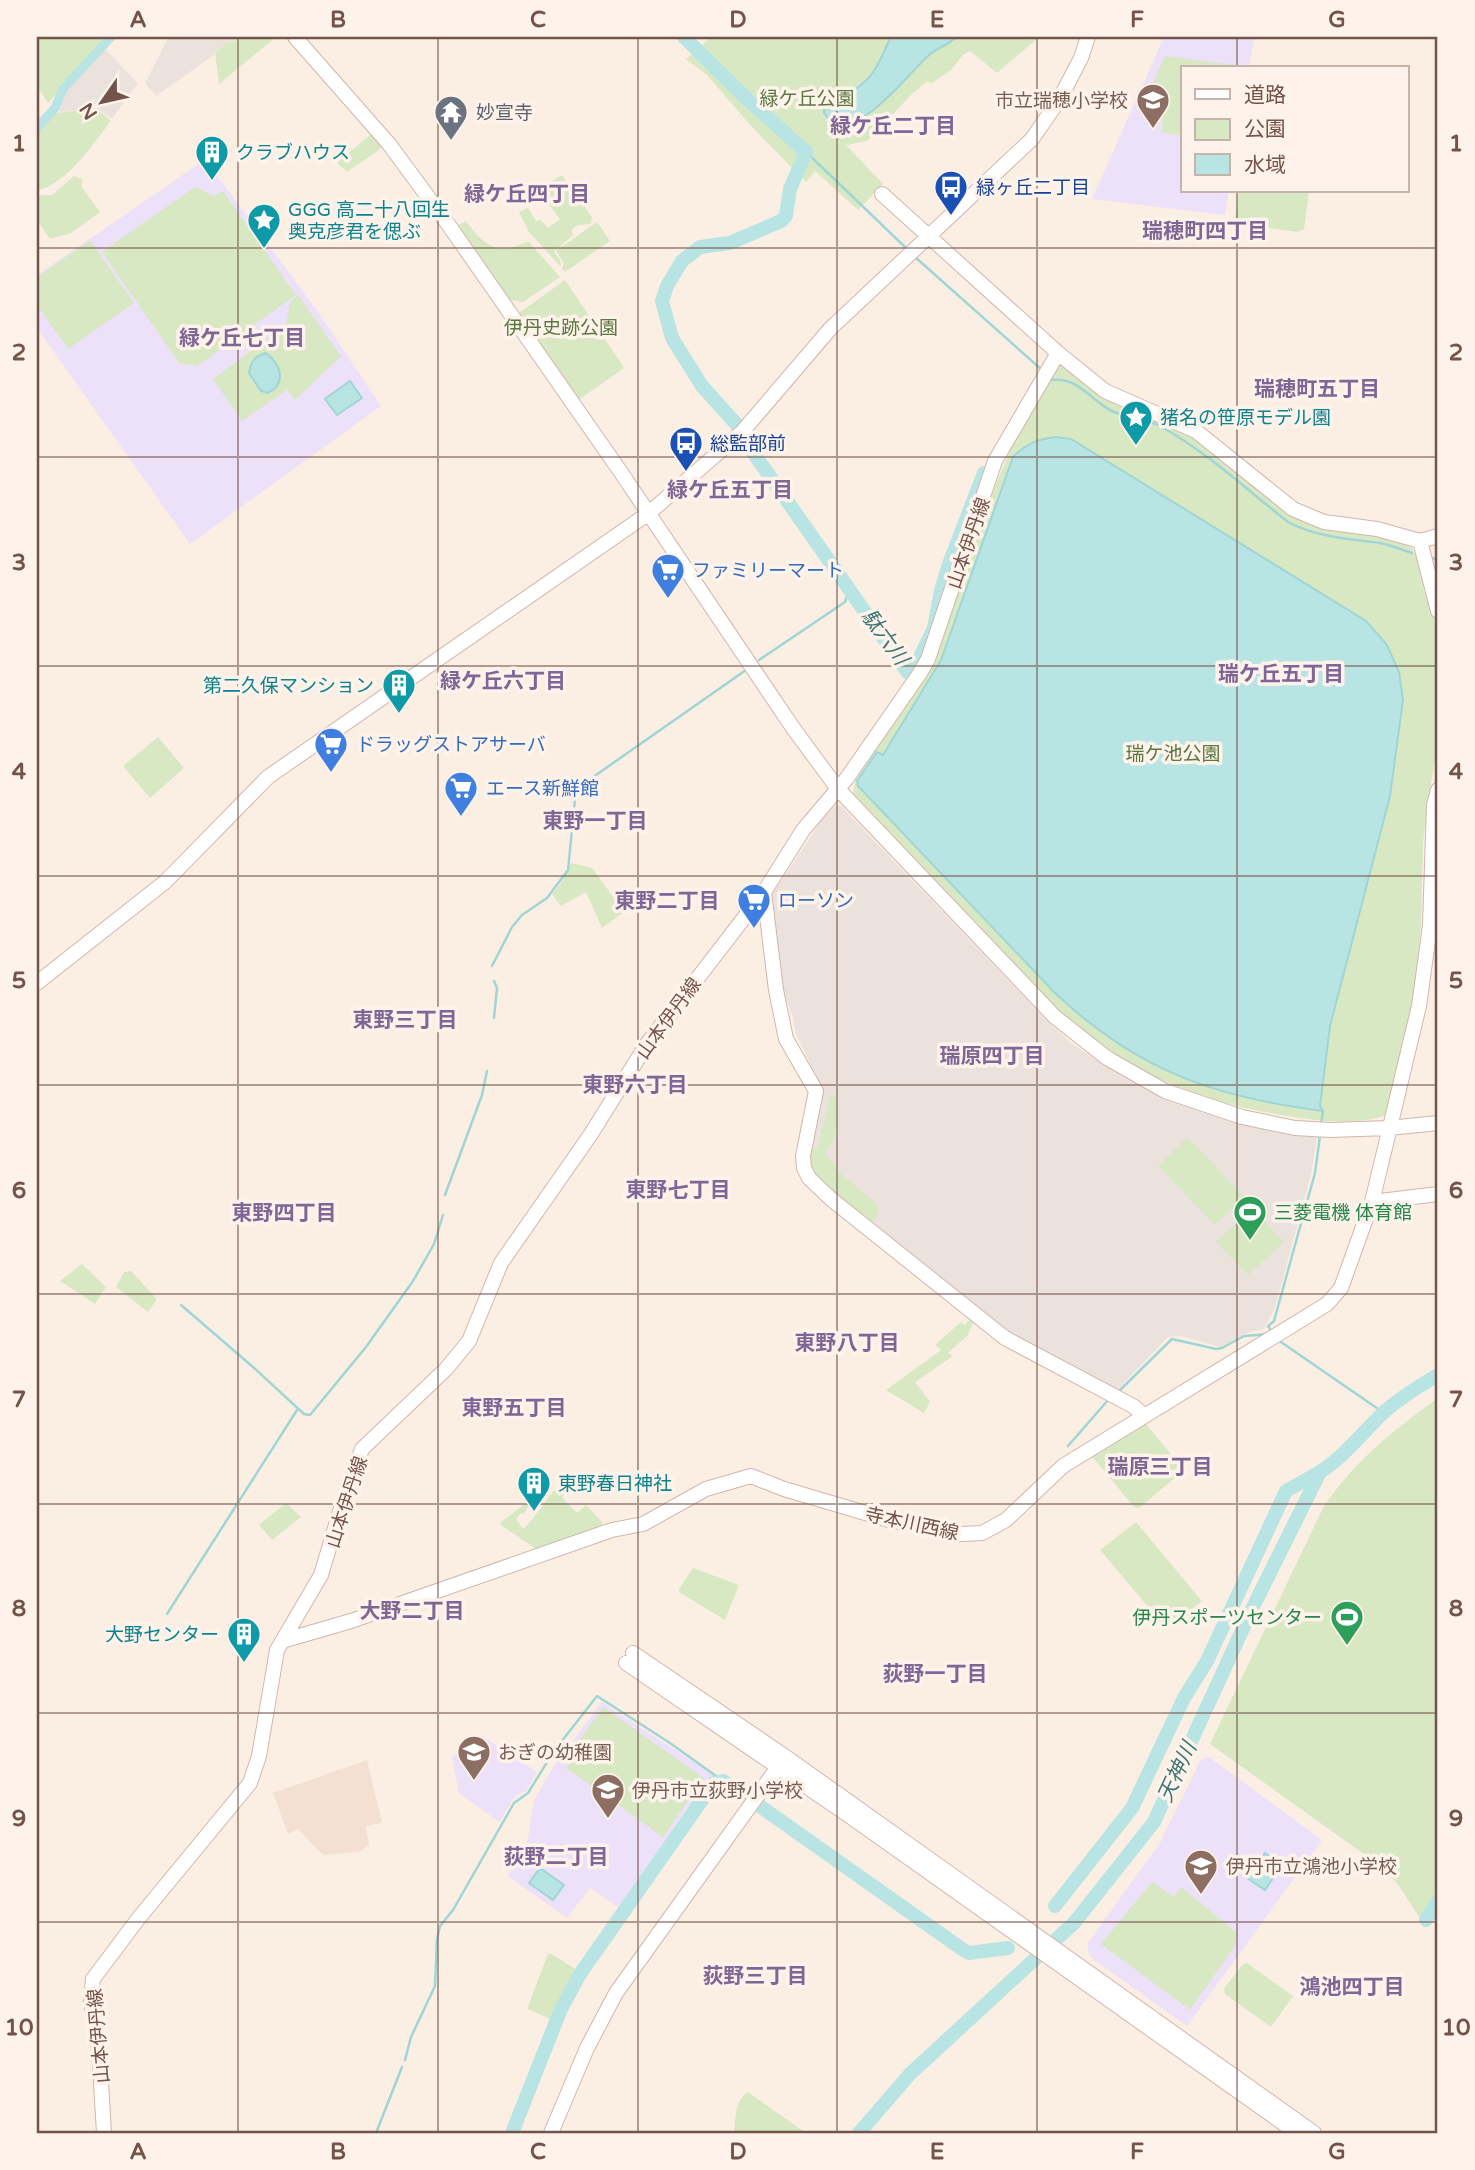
<svg xmlns="http://www.w3.org/2000/svg" width="1475" height="2170" viewBox="0 0 1475 2170" font-family="'Varela Round','Noto Sans JP',sans-serif">
<style>
.residential{fill:#f3e0d2}
.industrial{fill:#ebe2de}
.education{fill:#ece1f8}
.green{fill:#d7e8c3}
.water{fill:#b9e4e4;stroke:#a0d5d5;stroke-width:2}
.lines{fill:none;stroke-linecap:round;stroke-linejoin:round}
.stream{stroke:#a0d5d5;stroke-width:2.5}
.canal{stroke:#b9e4e4;stroke-width:9}
.river{stroke:#b9e4e4;stroke-width:14}
.secondary-casing{stroke:#d1b6ab;stroke-width:16}
.secondary{stroke:#fff;stroke-width:14}
.grid{fill:none;stroke:#73534a;stroke-width:2;stroke-opacity:0.55}
.labels{text-anchor:middle;stroke-width:7;stroke-linejoin:round;paint-order:stroke}
.park-label{font-size:19px;fill:#5a7842;stroke:#fef3ea}
.education-label{font-size:19px;fill:#785e54;stroke:#fef3ea;text-anchor:start}
.worship-label{font-size:19px;fill:#5b616d;stroke:#fef3ea;text-anchor:start}
.culture-label{font-size:19px;fill:#0d838f;stroke:#fef3ea;text-anchor:start}
.transit-label{font-size:19px;fill:#164399;stroke:#fef3ea;text-anchor:start}
.street-label{font-size:19px;fill:#73534a;stroke:#fef3ea}
.shop-label{font-size:19px;fill:#366cbe;stroke:#fef3ea;text-anchor:start}
.leisure-label{font-size:19px;fill:#27864d;stroke:#fef3ea;text-anchor:start}
.neighbourhood-label{font-size:21px;font-weight:bold;fill:#7f6696;stroke:#fef3ea}
.water-label{font-size:21px;font-style:italic;fill:#3f7678;stroke:#fef3ea}
.neatline{fill:none;stroke:#73534a;stroke-width:2.5}
.grid-label{font-size:23px;text-anchor:middle;font-weight:bold;fill:#73534a}
</style>
<rect width="100%" height="100%" fill="#fbefe4"/>
<path class="residential" d="M 367,1760 L 382,1823 L 366,1826 L 369,1845 L 359,1852 L 323,1855 L 298,1829 L 288,1834 L 273,1793 Z"/>
<path class="industrial" d="M 171,37 L 252,37 L 226,43 L 214,52 L 214,55 L 156,96 L 145,83 L 167,40 Z
M 105,49 L 138,83 L 112,119 L 96,108 L 60,112 L 57,107 L 64,90 Z
M 840,805 L 1048,1022 L 1072,1044 L 1133,1082 L 1163,1098 L 1240,1123 L 1317,1137 L 1311,1175 L 1275,1308 L 1264,1329 L 1249,1332 L 1221,1347 L 1181,1336 L 1168,1337 L 1116,1391 L 1007,1335 L 833,1195 L 809,1167 L 814,1080 L 809,1061 L 796,1034 L 793,1018 L 782,989 L 770,898 L 821,821 L 835,806 Z"/>
<path class="education" d="M 1164,37 L 1254,37 L 1249,68 L 1183,68 L 1183,191 L 1229,191 L 1225,215 L 1092,199 Z
M 203,161 L 207,162 L 319,313 L 381,406 L 190,544 L 37,328 L 37,275 Z
M 602,1702 L 715,1776 L 621,1909 L 590,1888 L 567,1918 L 508,1876 L 528,1839 L 534,1800 L 555,1764 Z
M 481,1735 L 537,1772 L 526,1791 L 515,1796 L 499,1822 L 459,1793 L 452,1757 Z
M 1209,1757 L 1322,1840 L 1187,2026 L 1090,1957 L 1087,1944 L 1160,1843 L 1201,1759 Z"/>
<path class="green" d="M 37,37 L 103,37 L 106,42 L 48,103 L 37,86 Z
M 252,37 L 276,37 L 219,84 L 215,52 L 226,43 Z
M 710,37 L 1039,37 L 997,73 L 970,51 L 963,55 L 951,70 L 932,83 L 927,81 L 912,94 L 867,141 L 846,145 L 883,184 L 858,210 L 815,171 L 806,182 L 751,126 L 707,75 L 686,59 L 700,48 Z
M 1165,56 L 1246,66 L 1245,68 L 1183,68 L 1183,136 L 1161,132 L 1163,121 L 1155,120 L 1156,110 L 1142,107 Z
M 96,108 L 111,121 C 91,146 69,182 37,191 L 37,126 L 49,114 Z
M 371,134 L 382,148 L 347,172 L 337,163 Z
M 562,175 L 592,217 L 591,224 L 578,225 L 572,229 L 573,235 L 554,252 L 560,260 L 561,267 L 529,232 L 519,212 L 528,208 L 536,221 L 541,220 L 548,228 L 560,219 L 545,199 L 541,199 L 534,194 L 538,189 Z
M 74,176 L 83,179 L 81,186 L 100,212 L 71,233 L 50,239 L 37,220 L 37,198 L 42,195 L 52,195 Z
M 195,187 L 214,196 L 223,191 L 296,295 L 197,366 L 179,363 L 102,252 Z
M 1239,191 L 1309,191 L 1304,229 L 1298,232 L 1237,224 L 1235,218 Z
M 466,221 C 484,246 498,257 528,241 L 560,277 L 523,302 L 510,300 L 458,225 Z
M 597,222 L 610,241 L 565,272 L 562,269 L 564,263 L 556,251 Z
M 90,240 L 134,303 L 68,349 L 37,305 L 37,277 Z
M 565,280 L 623,366 L 623,369 L 577,401 L 518,317 L 519,313 Z
M 298,295 L 341,356 L 295,400 L 287,390 L 242,421 L 213,379 L 286,325 L 290,302 Z
M 1056,363 L 1073,369 L 1215,451 L 1296,516 L 1380,535 L 1412,548 L 1421,568 L 1424,591 L 1438,628 L 1438,706 L 1435,761 L 1427,805 L 1423,844 L 1421,925 L 1414,1005 L 1387,1115 C 1353,1126 1316,1121 1282,1115 C 1210,1104 1139,1077 1083,1031 C 1047,1002 1017,965 985,932 C 941,886 897,839 853,793 L 855,781 L 931,662 L 979,526 L 1013,443 Z
M 158,737 L 184,768 L 150,798 L 123,766 Z
M 571,863 L 592,868 L 624,912 L 602,928 L 586,892 L 561,906 L 552,894 L 561,883 Z
M 831,1093 C 842,1100 838,1125 834,1138 C 833,1143 828,1148 826,1153 L 842,1175 L 877,1204 L 878,1216 L 870,1225 L 833,1195 L 809,1167 L 810,1149 L 817,1149 Z
M 1187,1137 L 1245,1197 L 1215,1225 L 1158,1166 Z
M 1252,1208 L 1284,1242 L 1248,1275 L 1216,1242 Z
M 82,1264 L 106,1287 L 95,1304 L 60,1281 Z
M 131,1271 L 157,1299 L 148,1312 L 116,1287 L 124,1272 Z
M 970,1319 L 974,1322 L 967,1336 L 948,1353 L 953,1356 L 915,1382 L 930,1402 L 924,1413 L 886,1390 L 941,1350 L 935,1345 L 961,1322 L 965,1325 Z
M 1438,1398 L 1438,1887 L 1420,1918 L 1397,1883 L 1375,1862 L 1210,1744 L 1323,1508 C 1352,1463 1395,1429 1438,1398 Z
M 1137,1423 L 1146,1424 L 1182,1468 L 1182,1472 L 1139,1508 L 1134,1507 L 1091,1455 Z
M 564,1482 L 571,1489 L 562,1497 L 577,1513 L 586,1505 L 602,1522 L 602,1527 L 542,1553 L 501,1525 L 501,1522 L 526,1503 L 529,1505 L 524,1514 L 521,1513 L 516,1519 L 523,1529 C 540,1514 548,1492 564,1482 Z
M 286,1503 L 301,1517 L 272,1540 L 259,1525 Z
M 1136,1522 L 1202,1601 L 1167,1629 L 1100,1550 Z
M 693,1568 L 739,1585 L 725,1620 L 679,1592 L 679,1589 Z
M 603,1707 L 704,1778 L 663,1837 L 566,1768 L 578,1752 L 574,1748 Z
M 1152,1882 L 1174,1897 L 1181,1887 L 1237,1933 L 1235,1946 L 1190,2010 L 1101,1944 Z
M 548,1954 L 552,1954 L 575,1969 L 551,2019 L 527,2009 Z
M 1247,1963 L 1293,1996 L 1271,2027 L 1225,1994 L 1224,1989 L 1243,1964 Z
M 748,2092 L 806,2133 L 734,2133 C 736,2117 734,2102 748,2092 Z"/>
<path class="water" d="M 891,37 L 956,37 C 949,45 937,48 929,55 C 905,77 870,127 834,126 L 824,113 C 824,94 844,97 857,88 C 878,73 880,58 891,37 Z
M 266,353 C 281,364 287,384 268,393 L 261,391 L 249,373 C 251,362 254,356 266,353 Z
M 350,381 L 362,398 L 337,415 L 325,399 Z
M 1056,437 L 1071,439 L 1366,621 L 1387,645 L 1399,672 L 1403,700 L 1390,796 L 1330,1026 L 1320,1106 L 1323,1111 C 1213,1097 1137,1070 1055,993 L 858,786 L 857,781 L 877,752 L 883,755 L 941,660 L 1013,457 C 1026,444 1037,439 1056,437 Z
M 1265,1853 L 1282,1865 L 1265,1890 L 1247,1878 Z
M 540,1868 L 564,1885 L 553,1900 L 529,1883 Z"/>
<g class="lines">
<path class="stream" d="M 102,37 L 106,43
M 806,152 L 905,247
M 915,257 L 1042,370
M 1050,378 L 1052,380 C 1079,377 1091,401 1112,411 C 1127,418 1144,418 1158,425 C 1206,451 1246,489 1288,522 C 1316,537 1349,539 1380,543 C 1391,545 1402,550 1412,553
M 1430,556 L 1434,559 L 1438,559
M 759,660 L 845,602 L 849,590
M 492,966 L 512,927 L 522,915 L 547,898 L 568,870 L 576,789 L 746,670
M 494,981 L 497,988 L 494,1018
M 1321,1125 L 1323,1111
M 445,1195 L 482,1095 L 487,1071
M 181,1305 L 253,1367 L 304,1414 L 310,1415 L 366,1347 L 413,1281 L 434,1244 L 443,1215
M 1272,1332 L 1268,1326 L 1274,1321 L 1315,1173 L 1320,1136
M 1278,1340 L 1384,1413
M 1118,1392 L 1172,1339 L 1216,1349 L 1222,1348 L 1244,1336 L 1268,1334
M 1068,1446 L 1109,1399
M 167,1614 L 297,1410
M 405,2060 L 411,2037 L 435,1986 L 437,1939 L 440,1926 L 453,1910 L 514,1803 L 528,1793 L 554,1751 L 597,1696 L 670,1743 L 723,1781
M 376,2133 L 402,2067"/>
<path class="canal" d="M 37,128 L 55,108 L 63,89 L 111,37"/>
<path class="river" d="M 684,37 L 745,97 L 806,152 L 790,189 L 786,216 L 781,221 L 730,243 L 700,247 L 682,261 L 667,286 L 662,301 L 672,338 L 702,386 L 738,426
M 745,441 L 908,673 L 912,674 L 934,628 L 941,591 L 949,564 L 984,473
M 1055,1906 L 1132,1808 L 1184,1698 L 1207,1661 L 1286,1491 L 1320,1472
M 1426,1920 L 1438,1900
M 512,2133 L 561,2009 L 580,1974 L 714,1783 L 723,1781 L 747,1797 L 962,1949 L 969,1953 L 1008,1948
M 859,2133 L 910,2074 L 1074,1923 L 1154,1822 L 1251,1611 L 1320,1472 C 1345,1456 1363,1432 1384,1412 C 1400,1398 1419,1386 1438,1375"/>
<defs>
<path id="secondary" d="M 295,37 L 389,144 L 448,224 L 620,471 L 793,728 L 838,789 L 1055,1017 L 1107,1058 L 1165,1091 L 1242,1117 L 1295,1128 L 1330,1130 L 1389,1128 L 1438,1123
M 882,194 L 1058,353 L 1105,391 L 1196,431 L 1293,509 L 1324,522 L 1377,529 L 1420,541 L 1438,536
M 1420,541 L 1438,611
M 764,892 L 776,990 L 786,1039 L 816,1091 L 803,1156 L 804,1168 L 809,1178 L 831,1199 L 1005,1338 L 1133,1406 L 1145,1416
M 37,983 L 165,882 L 268,777 L 649,513 L 742,432 L 830,329 L 1032,139 L 1059,100 L 1081,58 L 1088,37
M 1372,1202 L 1438,1194
M 282,1641 L 351,1621 L 612,1530 L 643,1524 L 706,1489 L 751,1476 L 784,1489 L 889,1520 L 961,1534 L 982,1533 L 1006,1520 L 1063,1466 L 1327,1304 L 1341,1288 L 1372,1202 L 1419,1006 L 1430,926 L 1434,805 L 1438,790
M 633,1653 L 786,1757 L 1314,2133
M 626,1663 L 848,1815 L 1297,2133
M 104,2133 L 99,2050 L 91,2001 L 93,1979 L 138,1919 L 250,1783 L 259,1756 L 277,1650 L 321,1575 L 341,1508 L 362,1449 L 446,1369 L 469,1341 L 501,1263 L 591,1134 L 647,1044 L 764,892 L 803,830 L 847,778 L 920,673 L 928,659 L 995,461 L 1058,353
M 551,2133 L 587,2048 L 616,1993 L 783,1760"/>
</defs>
<use href="#secondary" class="secondary-casing"/>
<use href="#secondary" class="secondary"/>
</g>
<path class="grid" d="M 238,37 L 238,2133M 438,37 L 438,2133M 638,37 L 638,2133M 837,37 L 837,2133M 1037,37 L 1037,2133M 1237,37 L 1237,68M 1237,191 L 1237,2133M 37,248 L 1438,248M 37,457 L 1438,457M 37,666 L 1438,666M 37,876 L 1438,876M 37,1085 L 1438,1085M 37,1294 L 1438,1294M 37,1504 L 1438,1504M 37,1713 L 1438,1713M 37,1922 L 1438,1922"/>
<defs>
<symbol id="school-pin" viewBox="-11 -11 22 30"><path d="M0 17L-7.5 6A9.5 9.5 0 1 1 7.5 6Z" fill="#8d6e63" stroke="#fef3ea"/><path d="M0-5L7-2L0 1L-7-2ZM-4 1L0 2.5L4 1V4Q0 6-4 4Z" fill="#fff"/></symbol>
<symbol id="temple-pin" viewBox="-11 -11 22 30"><path d="M0 17L-7.5 6A9.5 9.5 0 1 1 7.5 6Z" fill="#6b7280" stroke="#fef3ea"/><path d="M0-6L5-2H3V0L6.5 2.5H4V6H1.5V3h-3V6H-4V2.5H-6.5L-3 0V-2H-5Z" fill="#fff"/></symbol>
<symbol id="building-pin" viewBox="-11 -11 22 30"><path d="M0 17L-7.5 6A9.5 9.5 0 1 1 7.5 6Z" fill="#0f9aa8" stroke="#fef3ea"/><path d="M-4-6H4V6H1V3H-1V6H-4ZM-2.5-4.3h1.7v1.8h-1.7ZM.8-4.3h1.7v1.8H.8ZM-2.5-1h1.7V.8h-1.7ZM.8-1h1.7V.8H.8Z" fill="#fff"/></symbol>
<symbol id="bus-pin" viewBox="-11 -11 22 30"><path d="M0 17L-7.5 6A9.5 9.5 0 1 1 7.5 6Z" fill="#1a4fb4" stroke="#fef3ea"/><path d="M-5-6H5V4H4V6H2V4H-2V6H-4V4H-5ZM-3.5-4V0h7V-4ZM-3.5 1.2v1.5H-2V1.2ZM2 1.2v1.5H3.5V1.2Z" fill="#fff"/></symbol>
<symbol id="sight-pin" viewBox="-11 -11 22 30"><path d="M0 17L-7.5 6A9.5 9.5 0 1 1 7.5 6Z" fill="#0f9aa8" stroke="#fef3ea"/><path d="M0-6L1.8-2.2L6-1.7L2.9 1.2L3.7 5.4L0 3.3L-3.7 5.4L-2.9 1.2L-6-1.7L-1.8-2.2Z" fill="#fff"/></symbol>
<symbol id="supermarket-pin" viewBox="-11 -11 22 30"><path d="M0 17L-7.5 6A9.5 9.5 0 1 1 7.5 6Z" fill="#3f7fe0" stroke="#fef3ea"/><path d="M-6-5.5h2.5l.6 2H6L4.5 2H-2.5L-4.4-4H-6ZM-1.5 3.2a1.3 1.3 0 1 0 .1 0ZM3 3.2a1.3 1.3 0 1 0 .1 0Z" fill="#fff"/></symbol>
<symbol id="stadium-pin" viewBox="-11 -11 22 30"><path d="M0 17L-7.5 6A9.5 9.5 0 1 1 7.5 6Z" fill="#2e9e5b" stroke="#fef3ea"/><path d="M0-5a6.5 5 0 1 0 0 10a6.5 5 0 1 0 0-10ZM-3.5-1.8h7v3.6h-7Z" fill="#fff"/></symbol>
</defs>
<g fill-rule="evenodd">
<use href="#school-pin" x="1134" y="81" width="38" height="52"/>
<use href="#temple-pin" x="432" y="93" width="38" height="52"/>
<use href="#building-pin" x="193" y="133" width="38" height="52"/>
<use href="#bus-pin" x="932" y="168" width="38" height="52"/>
<use href="#sight-pin" x="245" y="201" width="38" height="52"/>
<use href="#sight-pin" x="1117" y="398" width="38" height="52"/>
<use href="#bus-pin" x="667" y="424" width="38" height="52"/>
<use href="#supermarket-pin" x="649" y="551" width="38" height="52"/>
<use href="#building-pin" x="380" y="666" width="38" height="52"/>
<use href="#supermarket-pin" x="312" y="725" width="38" height="52"/>
<use href="#supermarket-pin" x="442" y="769" width="38" height="52"/>
<use href="#supermarket-pin" x="735" y="881" width="38" height="52"/>
<use href="#stadium-pin" x="1231" y="1193" width="38" height="52"/>
<use href="#building-pin" x="515" y="1464" width="38" height="52"/>
<use href="#stadium-pin" x="1328" y="1598" width="38" height="52"/>
<use href="#building-pin" x="225" y="1615" width="38" height="52"/>
<use href="#school-pin" x="455" y="1733" width="38" height="52"/>
<use href="#school-pin" x="589" y="1771" width="38" height="52"/>
<use href="#school-pin" x="1182" y="1847" width="38" height="52"/>
</g>
<g class="labels">
<g class="park-label">
<text x="807" y="105">緑ケ丘公園</text>
<text x="561" y="334">伊丹史跡公園</text>
<text x="1173" y="760">瑞ケ池公園</text>
</g>
<g class="education-label">
<text x="1128" y="107" text-anchor="end">市立瑞穂小学校</text>
<text x="498" y="1759">おぎの幼稚園</text>
<text x="632" y="1797">伊丹市立荻野小学校</text>
<text x="1226" y="1873">伊丹市立鴻池小学校</text>
</g>
<g class="worship-label">
<text x="476" y="119">妙宣寺</text>
</g>
<g class="culture-label">
<text x="236" y="159">クラブハウス</text>
<text x="288" y="216">GGG 高二十八回生<tspan x="288" dy="22">奥克彦君を偲ぶ</tspan></text>
<text x="1160" y="424">猪名の笹原モデル園</text>
<text x="374" y="692" text-anchor="end">第二久保マンション</text>
<text x="558" y="1490">東野春日神社</text>
<text x="219" y="1641" text-anchor="end">大野センター</text>
</g>
<g class="transit-label">
<text x="976" y="194">緑ヶ丘二丁目</text>
<text x="710" y="450">総監部前</text>
</g>
<g class="street-label">
<text transform="translate(968 543) rotate(-71)" y="7">山本伊丹線</text>
<text transform="translate(668 1018) rotate(-54)" y="7">山本伊丹線</text>
<text transform="translate(346 1502) rotate(-72)" y="7">山本伊丹線</text>
<text transform="translate(912 1523) rotate(12)" y="7">寺本川西線</text>
<text transform="translate(98 2036) rotate(-95)" y="7">山本伊丹線</text>
</g>
<g class="shop-label">
<text x="692" y="577">ファミリーマート</text>
<text x="356" y="751">ドラッグストアサーバ</text>
<text x="486" y="795">エース新鮮館</text>
<text x="778" y="907">ローソン</text>
</g>
<g class="leisure-label">
<text x="1274" y="1219">三菱電機 体育館</text>
<text x="1322" y="1624" text-anchor="end">伊丹スポーツセンター</text>
</g>
<g class="neighbourhood-label">
<text x="893" y="133">緑ケ丘二丁目</text>
<text x="527" y="201">緑ケ丘四丁目</text>
<text x="1205" y="238">瑞穂町四丁目</text>
<text x="242" y="345">緑ケ丘七丁目</text>
<text x="1317" y="396">瑞穂町五丁目</text>
<text x="730" y="497">緑ケ丘五丁目</text>
<text x="1281" y="681">瑞ケ丘五丁目</text>
<text x="503" y="688">緑ケ丘六丁目</text>
<text x="595" y="828">東野一丁目</text>
<text x="667" y="908">東野二丁目</text>
<text x="405" y="1027">東野三丁目</text>
<text x="992" y="1063">瑞原四丁目</text>
<text x="635" y="1092">東野六丁目</text>
<text x="678" y="1197">東野七丁目</text>
<text x="284" y="1220">東野四丁目</text>
<text x="847" y="1350">東野八丁目</text>
<text x="514" y="1415">東野五丁目</text>
<text x="1160" y="1474">瑞原三丁目</text>
<text x="412" y="1618">大野二丁目</text>
<text x="935" y="1681">荻野一丁目</text>
<text x="556" y="1864">荻野二丁目</text>
<text x="755" y="1983">荻野三丁目</text>
<text x="1352" y="1994">鴻池四丁目</text>
</g>
<g class="water-label">
<text transform="translate(885 637) rotate(54)" y="7">駄六川</text>
<text transform="translate(1177 1772) rotate(-65)" y="7">天神川</text>
</g>
</g>
<rect width="1475" height="2170" fill="none" stroke="#fef3ea" stroke-width="77"/>
<rect x="1181" y="66" width="228" height="126" fill="#fef3ea" stroke="#c6b3aa" stroke-width="2"/>
<rect x="1195" y="89" width="35" height="10" fill="#ffffff" stroke="#c6b3aa" stroke-width="2"/>
<text x="1244" y="102" font-size="21" fill="#73534a">道路</text>
<rect x="1195" y="119" width="35" height="21" fill="#d7e8c3" stroke="#c6b3aa" stroke-width="2"/>
<text x="1244" y="136" font-size="21" fill="#73534a">公園</text>
<rect x="1195" y="154" width="35" height="21" fill="#b9e4e4" stroke="#c6b3aa" stroke-width="2"/>
<text x="1244" y="172" font-size="21" fill="#73534a">水域</text>
<g transform="translate(102 102) rotate(236)" stroke="#fef3ea" stroke-width="5" paint-order="stroke">
<path d="M0-5L12 26L0 18L-12 26Z" fill="#73534a"/>
<text y="-10" font-size="19" font-weight="bold" text-anchor="middle" fill="#73534a">N</text>
</g>
<rect x="38" y="38" width="1398" height="2094" class="neatline"/>
<g class="grid-label">
<text x="138" y="27">A</text>
<text x="338" y="27">B</text>
<text x="538" y="27">C</text>
<text x="738" y="27">D</text>
<text x="937" y="27">E</text>
<text x="1137" y="27">F</text>
<text x="1337" y="27">G</text>
<text x="19" y="151">1</text>
<text x="1456" y="151">1</text>
<text x="19" y="360">2</text>
<text x="1456" y="360">2</text>
<text x="19" y="570">3</text>
<text x="1456" y="570">3</text>
<text x="19" y="779">4</text>
<text x="1456" y="779">4</text>
<text x="19" y="988">5</text>
<text x="1456" y="988">5</text>
<text x="19" y="1198">6</text>
<text x="1456" y="1198">6</text>
<text x="19" y="1407">7</text>
<text x="1456" y="1407">7</text>
<text x="19" y="1616">8</text>
<text x="1456" y="1616">8</text>
<text x="19" y="1826">9</text>
<text x="1456" y="1826">9</text>
<text x="19" y="2035">10</text>
<text x="1456" y="2035">10</text>
<text x="138" y="2159">A</text>
<text x="338" y="2159">B</text>
<text x="538" y="2159">C</text>
<text x="738" y="2159">D</text>
<text x="937" y="2159">E</text>
<text x="1137" y="2159">F</text>
<text x="1337" y="2159">G</text>
</g>
</svg>
